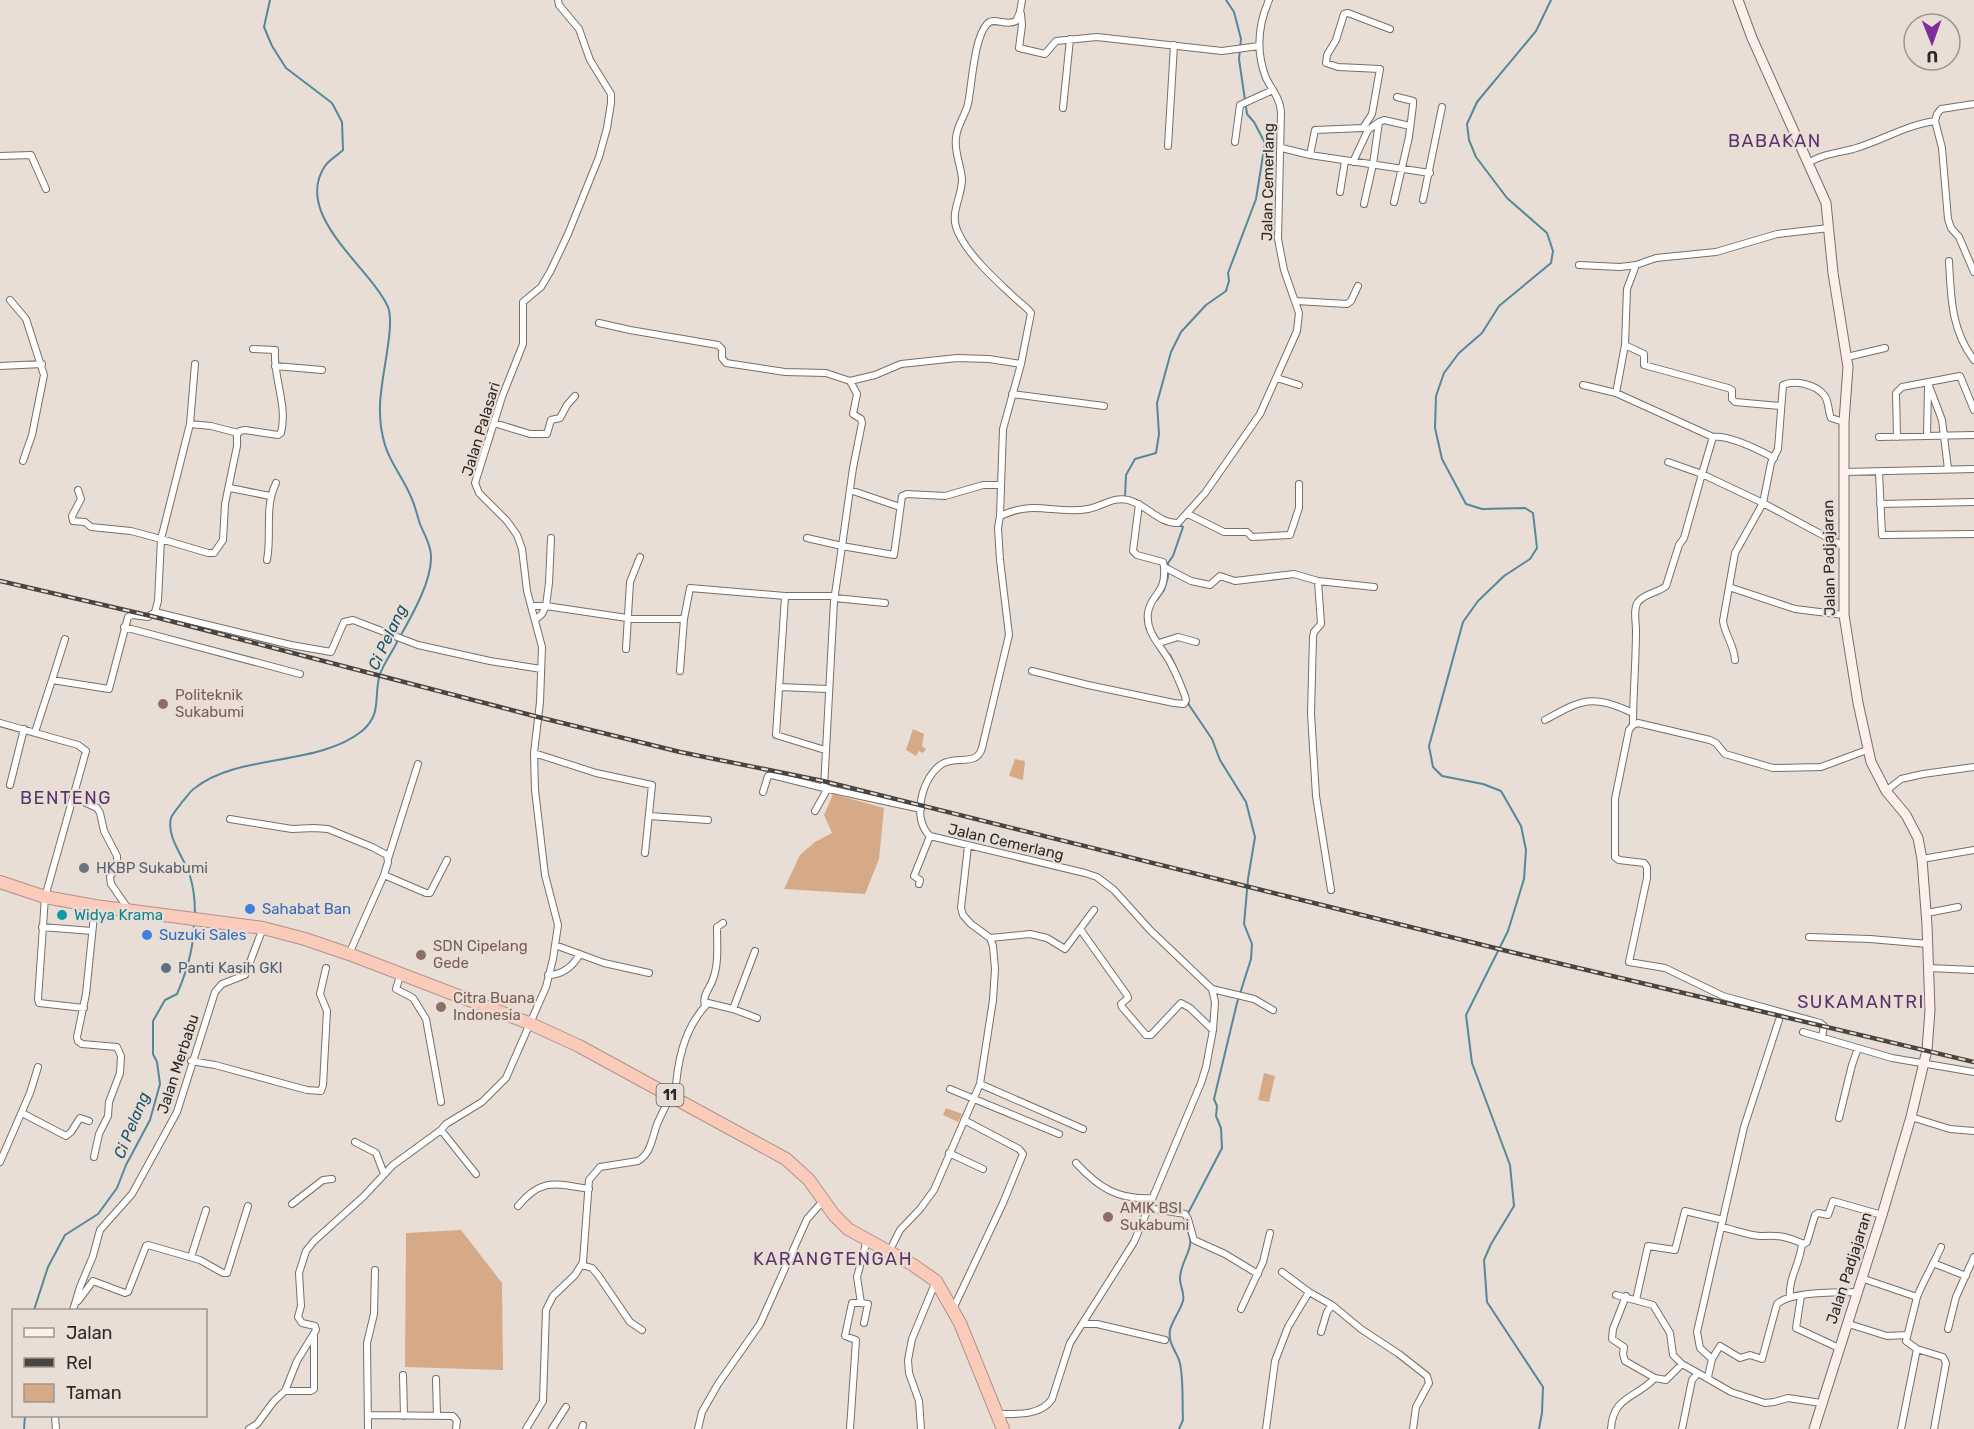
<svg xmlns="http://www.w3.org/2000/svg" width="1974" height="1429" viewBox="0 0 1974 1429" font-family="Rubik,sans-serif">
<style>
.green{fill:#d6aa86}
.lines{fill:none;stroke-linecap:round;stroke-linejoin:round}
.stream{stroke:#56889b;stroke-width:2}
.street-casing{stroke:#776f68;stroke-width:8}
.secondary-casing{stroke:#776f68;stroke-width:11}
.highway-casing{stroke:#b29286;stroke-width:14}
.street{stroke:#fff;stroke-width:6}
.secondary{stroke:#feefea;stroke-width:9}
.highway{stroke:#facbba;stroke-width:12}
.rail-casing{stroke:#484440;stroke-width:4.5}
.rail{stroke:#e8ded6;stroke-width:2;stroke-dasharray:7;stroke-linecap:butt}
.education-dot{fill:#8d6e63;stroke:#e8ded6;stroke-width:2}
.worship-dot{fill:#6b7280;stroke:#e8ded6;stroke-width:2}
.shop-dot{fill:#3f7fe0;stroke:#e8ded6;stroke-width:2}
.culture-dot{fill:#0f9aa8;stroke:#e8ded6;stroke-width:2}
.service-dot{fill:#5c6f8a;stroke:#e8ded6;stroke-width:2}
.labels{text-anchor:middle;stroke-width:4.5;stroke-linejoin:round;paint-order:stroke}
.shield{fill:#e8ded6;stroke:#645f5b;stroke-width:1.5}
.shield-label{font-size:14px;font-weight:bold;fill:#2c2926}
.street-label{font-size:15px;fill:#2c2926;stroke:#e8ded6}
.education-label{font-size:15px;fill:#785e54;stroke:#e8ded6;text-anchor:start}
.worship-label{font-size:15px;fill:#5b616d;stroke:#e8ded6;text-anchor:start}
.shop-label{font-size:15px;fill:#366cbe;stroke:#e8ded6;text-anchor:start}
.culture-label{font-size:15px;fill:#0d838f;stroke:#e8ded6;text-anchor:start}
.service-label{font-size:15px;fill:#4e5e75;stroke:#e8ded6;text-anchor:start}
.water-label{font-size:16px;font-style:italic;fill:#1a5469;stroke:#e8ded6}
.quarter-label{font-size:18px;letter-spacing:1.5px;fill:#59336b;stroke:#e8ded6}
</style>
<rect width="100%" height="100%" fill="#e8ded6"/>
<path class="green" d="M 913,729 L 924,734 L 922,746 L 926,749 L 923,753 L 919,751 L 916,756 L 906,750 Z
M 1015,759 L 1025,761 L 1023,780 L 1009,776 Z
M 833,794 L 884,808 L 879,859 L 865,894 L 784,889 L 800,855 L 815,842 L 832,833 L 824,815 Z
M 1264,1073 L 1275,1076 L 1269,1102 L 1258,1100 Z
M 946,1108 L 962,1114 L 958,1122 L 943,1115 Z
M 461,1230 L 502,1283 L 503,1370 L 405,1367 L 406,1233 Z"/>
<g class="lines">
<path class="stream" d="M 1127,498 L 1125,497 L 1126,475 L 1135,459 L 1156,453 L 1159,434 L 1157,403 L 1171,352 L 1181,332 L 1206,305 L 1226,291 L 1229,281 L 1228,273 L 1256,199 L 1265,143 L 1254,122 L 1247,114 L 1239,59 L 1241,39 L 1234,12 L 1226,0
M 1147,606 L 1148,603 L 1157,600 L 1164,590 L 1168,577 L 1168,563 L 1173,556 L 1183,527 L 1177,524
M 1166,652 L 1170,655 L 1176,667
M 195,914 C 195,901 194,889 190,876 C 185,858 166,838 171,818 C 173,813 179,807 182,802 C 186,798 190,791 195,788 C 239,753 317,767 362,731 C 383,713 373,696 380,674 C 384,663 391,654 396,644 C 409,620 432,583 431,556 C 431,545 424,534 420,524 C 417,515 415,505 411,497 C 404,479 390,463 385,445 C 382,435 380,422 380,412 C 378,386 396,327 388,307 C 371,268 292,215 325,166 C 329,160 338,155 343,150 L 342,122 L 332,103 L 286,68 L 272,46 L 264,27 L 270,0
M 34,1310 L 48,1267 L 65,1235 L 98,1214 L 117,1188 L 126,1165 L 150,1120 L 160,1084 L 157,1062 L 153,1054 L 153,1021 L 165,1000 L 177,994 C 187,971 194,949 194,923
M 24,1429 L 25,1416
M 1179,1429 L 1183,1420 C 1182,1404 1184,1374 1179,1360 C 1175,1349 1168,1343 1170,1330 C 1172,1321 1180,1311 1183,1301 C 1185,1293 1180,1287 1180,1279 C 1180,1256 1201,1248 1183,1223 L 1222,1148 L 1221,1128 L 1216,1116 L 1217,1106 L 1214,1099 L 1237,1003 L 1251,959 L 1252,944 L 1244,924 L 1248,879 L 1255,837 L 1246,802 L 1220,760 L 1212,739 L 1189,705 L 1188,701
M 1539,1429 L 1542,1413 L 1543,1387 L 1487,1302 L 1484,1260 L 1491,1244 L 1514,1206 L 1510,1165 L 1472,1063 L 1466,1015 L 1508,931 L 1524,879 L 1526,850 L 1521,826 L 1501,791 L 1483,784 L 1442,776 L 1433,767 L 1429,746 L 1463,622 L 1478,601 L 1504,576 L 1530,559 L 1537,548 L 1533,513 L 1525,508 L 1482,509 L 1466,504 L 1442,459 L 1435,428 L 1436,396 L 1444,373 L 1459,353 L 1482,333 L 1499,306 L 1551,263 L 1553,251 L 1547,233 L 1507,198 L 1476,157 L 1469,140 L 1467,124 L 1477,102 L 1536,31 L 1551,0"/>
<defs>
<path id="street" d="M 1021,14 L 1022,25 L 1019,48 L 1045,54 L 1056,41 L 1097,37 L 1222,51 L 1259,46
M 1063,108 L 1070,39
M 1935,121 L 1942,148 L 1948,219 L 1951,228 L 1959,237 L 1974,272
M 1235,142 L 1240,105 L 1273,90
M 1168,146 L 1174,45
M 1282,148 L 1310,155 L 1430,173
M 1310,155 L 1315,130 L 1363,128 L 1372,114 L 1380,69 L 1338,67 L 1326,63 L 1327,55 L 1336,40 L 1344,14 L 1348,13 L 1390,29
M 0,156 L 31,155 L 46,189
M 1353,162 L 1368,130 L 1379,122
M 1808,163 C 1823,154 1837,153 1853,149 C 1881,141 1906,125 1935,121 L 1937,114 L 1941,109 L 1974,104
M 1340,192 L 1345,161
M 1423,200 L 1442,107
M 1394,202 L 1409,137 L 1413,105 L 1413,101 L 1397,97
M 1364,204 L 1373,164 L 1379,122 L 1384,120 L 1410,126
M 1949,261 C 1951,297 1951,330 1974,360
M 1579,265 L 1620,267 L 1636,265
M 10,300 L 26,319 L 44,375 L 32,435 L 23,461
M 1296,301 L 1347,304 L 1351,301 L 1358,286
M 599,323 L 630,330 L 718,345 L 722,349 L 722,358 L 726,363 L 785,372 L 826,373 L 850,381 L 857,394 L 853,414 L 861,419 L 862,423 L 853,468 L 842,546 L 807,538
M 1625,345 L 1644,354 L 1644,365 L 1728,388 L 1732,390 L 1732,399 L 1735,402 L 1780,406
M 1847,357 L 1885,348
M 0,366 L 42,364
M 275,366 L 322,370
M 1277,378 L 1299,385
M 850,381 L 875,375 L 901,364 L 957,358 L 989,359 L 1021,364
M 1928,383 L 1942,420 L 1948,469
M 1583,385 L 1616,393 L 1713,437 L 1702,474 L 1668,462
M 1616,393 L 1625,345 L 1627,289 L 1636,265 L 1656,258 L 1716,252 L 1777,234 L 1829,228
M 1012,394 L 1104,406
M 494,423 L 530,434 L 547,434 L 551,420 L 560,418 L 567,405 L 575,396
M 190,424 L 211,426 L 238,433
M 1927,436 L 1928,387
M 1713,437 C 1730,435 1759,450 1774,458
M 1879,437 L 1974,435
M 1897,437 L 1896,393 L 1902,387 L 1960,376 L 1974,410
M 1843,472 L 1974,469
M 1879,472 L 1882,535 L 1974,534
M 230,488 L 270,496
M 78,490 L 81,499 L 72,516 L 73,521 L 85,522 L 91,527 L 131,531 L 161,539 L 190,424 L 195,364
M 850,490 L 900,507
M 1139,504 L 1133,551 L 1137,555 L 1163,562 L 1164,567 L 1191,581 L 1210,585 L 1220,576 L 1235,581 L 1294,574 L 1318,581 L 1374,587
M 1880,504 L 1974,502
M 1188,514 L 1224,532 L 1247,532 L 1252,537 L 1290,535 L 1299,508 L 1299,484
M 1000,516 L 1003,429 L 1021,364 L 1031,313 C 1027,307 1020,303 1015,298 C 997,281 971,258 960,236 C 947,214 962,200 962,179 C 961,165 954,152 956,138 C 957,125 965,116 968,104 C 972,84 974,38 987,24 C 994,16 1006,27 1016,21 L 1020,12 L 1022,0
M 267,560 C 272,534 264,508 276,483
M 1318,581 L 1321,624 L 1314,632 L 1313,637 L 1311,714 L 1316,796 L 1331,890
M 1729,587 L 1795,609 L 1844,615
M 785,596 L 776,735 L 825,750
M 835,598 L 885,603
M 532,606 L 546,606 L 549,583 L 551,538
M 155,612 L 291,645 L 331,652 L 344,622 L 353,620 L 418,645 L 490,661 L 541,669
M 627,619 L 684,619
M 535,620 L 542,614 L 546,606 L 627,618
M 124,627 L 300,674
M 1159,643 L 1178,637 L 1196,642
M 626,649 L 630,582 L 640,557
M 1735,660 C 1734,645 1725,635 1723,621 L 1735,553 L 1763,503 L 1771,463 L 1778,449 L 1783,385 C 1795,380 1815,384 1824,395 C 1829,401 1828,411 1831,418 L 1844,422
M 680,671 L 684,619 L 690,588 L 785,596 L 835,596
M 1032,671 L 1088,685 L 1174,703 L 1184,704 L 1186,700 L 1185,696 C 1181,686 1177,675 1172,666 C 1164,648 1145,634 1148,613 C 1151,592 1166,596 1164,567
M 52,680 L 65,639
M 779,687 L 828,689
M 1545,720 C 1583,699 1591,694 1633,713
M 0,723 L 78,745 L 86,751 L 45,897 L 38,999 L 39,1003 L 84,1008
M 1633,725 C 1633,694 1636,662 1636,630 C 1636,622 1633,609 1638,602 C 1645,593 1658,593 1666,586 L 1679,545 L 1684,538 L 1702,474 L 1763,503 L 1843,546
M 35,732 L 52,680 L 109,689 L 128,617 L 132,615 L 148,617 L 155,612 L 158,601 L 161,539 L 208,553 L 214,553 L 223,540 L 225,504 L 237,446 L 237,435 L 240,431 L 245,430 L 278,435 L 281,433 C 288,405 273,378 275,350 L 253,349
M 534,753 L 596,773 L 652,785 L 645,853
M 10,785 L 24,729
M 1886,791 L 1901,779 L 1923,774 L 1974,767
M 763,792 L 768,776 L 772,775 L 824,788
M 73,797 L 97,808 L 100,813 L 104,831 L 117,856 L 117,866 L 110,877 L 111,884 L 129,910
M 921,809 L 824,788 L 834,601 L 842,546 L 894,555 L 902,496 L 907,494 L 945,496 L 983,485 L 1001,485
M 815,811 L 828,788
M 649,816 L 708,820
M 230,819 L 292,829 L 314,828 L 328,829 L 372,847 L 387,855 L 388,862 L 384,875 L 349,954
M 388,859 L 418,764
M 1922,859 L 1974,850
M 384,875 L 426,893 L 430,893 L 447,860
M 919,884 L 920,880 L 914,876 L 930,836
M 1927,913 L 1958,907
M 42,927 L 92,931
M 1080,929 L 1127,995 L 1128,998 L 1121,1004 L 1122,1007 L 1146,1035 L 1151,1035 L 1181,1003 L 1190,1008 L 1213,1030
M 1809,937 L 1870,939 L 1928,944
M 990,938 L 1030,934 L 1047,938 L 1065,949 L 1094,910
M 555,945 L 604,963 L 649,973
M 1929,968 L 1974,970
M 401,973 L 396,989 L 413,998 L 426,1019 L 441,1102
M 548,975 C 562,975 573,966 580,954
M 1212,989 L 1254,999 L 1273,1010
M 705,1006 C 702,994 710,989 713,979 C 719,963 717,944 717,927 L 723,923
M 733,1009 L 757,1018
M 1803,1032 L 1892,1058 L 1974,1072
M 1822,1037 L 1824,1026 L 1820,1023 L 1723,996 L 1665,968 L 1629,962 L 1647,878 L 1647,867 L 1644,863 L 1619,860 L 1615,857 L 1615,799 L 1629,730 L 1633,725 L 1638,723 L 1710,740 L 1716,743 L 1725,754 L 1773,768 L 1821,767 L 1867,750
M 191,1061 L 215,1065 L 307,1090 L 321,1091 L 323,1085 L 327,1011 L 320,994 L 326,968
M 980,1084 L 1083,1129
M 950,1089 L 1059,1134
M 675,1098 C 677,1063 683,1029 708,1003 L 733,1009 L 755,951
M 22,1113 L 66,1136 L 71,1132 L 80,1118 L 89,1121
M 1911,1117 L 1950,1129 L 1974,1131
M 1839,1118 L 1852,1065 L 1858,1048
M 441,1130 L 476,1174
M 355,1142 L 376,1153 L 384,1174
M 949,1153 L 983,1169
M 94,1157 L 99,1134 L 108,1116 L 109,1102 L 120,1073 L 121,1056 L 117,1047 L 82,1044 L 78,1041 L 77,1037 L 86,994 L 95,906
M 0,1162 L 30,1093 L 38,1067
M 1076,1163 C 1099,1188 1118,1200 1152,1198
M 292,1204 L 323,1180 L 332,1179
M 518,1206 C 542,1177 556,1184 589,1189
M 1148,1208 L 1185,1214 L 1188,1219 L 1194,1240 L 1225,1254 L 1258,1274
M 1721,1227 L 1744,1127 L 1779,1020
M 889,1252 L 900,1230 L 920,1209 L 934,1190 L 980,1084 L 993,1000 L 995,969 L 993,946 L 990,938 L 971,924 L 963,915 L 961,908 L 968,846
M 191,1257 L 206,1210
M 1933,1263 L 1966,1276
M 582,1265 L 592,1268 L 598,1275 L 630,1322 L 642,1330
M 1282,1272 L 1309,1292
M 1861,1278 L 1917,1297 L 1906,1341 L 1917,1349 L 1943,1357 L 1946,1363 L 1934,1429
M 1616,1295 L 1653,1305 L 1670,1333 L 1673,1355 L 1682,1364 L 1698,1373
M 1626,1296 L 1613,1329 L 1612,1339 L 1624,1347 L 1623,1354 L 1625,1361 L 1655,1378
M 1801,1296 L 1796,1328 L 1839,1348
M 1790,1297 C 1788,1278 1801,1262 1802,1243
M 1917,1297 C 1924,1279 1934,1264 1941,1247
M 1636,1300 L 1648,1246 L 1675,1250 L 1685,1211 L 1723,1220
M 78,1301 L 93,1281 L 125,1293 L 128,1292 L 146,1246 L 148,1245 L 200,1260 L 223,1273 L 227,1273 L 248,1206
M 953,1309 L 1003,1203 L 1023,1154 L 1019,1149 L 964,1120
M 1241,1309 L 1263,1262 L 1270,1233
M 73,1310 L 80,1287 L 93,1256 L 100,1230 L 132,1194 L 177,1112 L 215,992 L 222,984 L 245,975 L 263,928
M 864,1323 L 868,1304 L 861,1303 L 857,1277 L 867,1240
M 1082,1324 L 1097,1324 L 1165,1340
M 1846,1326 L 1852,1325 L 1887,1336 L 1906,1335
M 1948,1329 L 1956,1297 L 1974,1257
M 1321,1332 L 1327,1312 L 1332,1305
M 1712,1359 L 1720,1346 L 1740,1358 L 1750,1355 L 1762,1359 L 1777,1304 C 1792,1291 1836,1293 1857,1292
M 403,1375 L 404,1416
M 1708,1377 L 1712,1359 L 1700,1348 L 1697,1332 L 1721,1227 C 1732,1229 1753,1237 1763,1236 C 1781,1235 1787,1237 1804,1244 L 1807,1242 L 1815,1215 L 1818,1213 L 1828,1215 L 1833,1201 L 1882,1215
M 436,1379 L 437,1416
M 285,1391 L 311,1391 L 314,1389 L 314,1336
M 998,1414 C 1016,1414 1041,1416 1052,1399 L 1070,1343 L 1134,1242 L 1201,1083 L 1206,1067 L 1213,1030 L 1215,1002 L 1212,989 L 1150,930 L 1114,890 L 1097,877 L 1085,873 L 930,836 C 911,819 922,777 942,764 C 956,755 977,767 982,748 L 1009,635 L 1000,560 L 998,528 L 1000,516 C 1037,499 1053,515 1088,509 C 1101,507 1114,496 1128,500 C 1146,504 1159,524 1178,523 L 1205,493 L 1260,414 L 1297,331 L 1299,313 L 1284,270 L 1278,239 L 1281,112 C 1280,98 1272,90 1266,78 C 1256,52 1258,25 1269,0
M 368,1415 L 453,1416 L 457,1421 L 456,1429
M 55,1416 L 56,1429
M 249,1429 L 257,1424 L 274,1401 L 285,1391 L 297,1361 L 316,1330 L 315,1326 L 302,1323 L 298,1317 L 301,1306 L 299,1273 L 306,1251 L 314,1241 L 363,1197 L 393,1165 L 441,1130 L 446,1124 L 482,1102 L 506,1078 L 546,987 L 553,959 L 558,925 L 545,875 L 535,790 L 534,753 L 540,702 L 542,647 L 527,591 L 522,549 L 517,535 L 507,521 L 479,493 L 475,483 L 502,397 L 523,344 L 523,302 L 541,287 L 550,272 L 568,234 L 599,157 L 607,128 L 611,103 L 611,94 L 590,60 L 579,29 L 559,5 L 558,0
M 368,1429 L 367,1343 L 374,1314 L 375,1270
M 526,1429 L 543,1401 L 546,1310 L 553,1296 L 575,1275 L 583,1262 L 589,1180 L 600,1167 L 638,1161 C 652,1153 652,1136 658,1122 C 662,1113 667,1104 671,1095
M 552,1429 L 566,1407
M 582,1429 L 583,1425
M 698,1429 L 702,1412 L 718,1384 L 760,1324 L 807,1219 L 823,1201
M 850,1429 L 856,1340 L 845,1336 L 852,1303 L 861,1303
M 921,1429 L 919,1401 L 909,1373 L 908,1360 L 912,1339 L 936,1281
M 1266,1429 L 1275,1361 L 1288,1327 L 1309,1292 L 1332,1305 L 1361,1329 L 1399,1354 L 1427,1376 L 1429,1383 L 1416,1407 L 1413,1429
M 1611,1429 C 1613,1396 1635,1399 1655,1378 L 1666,1380 L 1682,1364
M 1682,1429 L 1692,1380 L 1698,1373 L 1731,1392 L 1765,1403 L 1774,1402 L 1788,1398 L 1821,1403
M 1901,1429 L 1917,1349"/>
<path id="secondary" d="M 1738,0 L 1752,38 L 1826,203 L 1833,273 L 1848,367 L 1844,422 L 1844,615 L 1858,703 L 1871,762 L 1886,791 L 1906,815 L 1918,838 L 1922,859 L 1927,925 L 1930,1010 L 1927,1050 L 1911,1117 L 1882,1215 L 1814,1429"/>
<path id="highway" d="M 0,882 L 45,897 L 95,906 L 263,928 L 305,939 L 349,954 L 529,1023 L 579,1046 L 786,1159 L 809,1180 L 834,1215 L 848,1229 L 913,1265 L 936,1281 L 960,1323 L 1003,1429"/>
</defs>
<use href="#street" class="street-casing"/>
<use href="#secondary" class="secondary-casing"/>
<use href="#highway" class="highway-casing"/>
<use href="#street" class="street"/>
<use href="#secondary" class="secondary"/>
<use href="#highway" class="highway"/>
<defs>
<path id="rail" d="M 0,581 L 151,616 L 538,717 L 680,752 L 823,781 L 1511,952 L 1974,1062"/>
</defs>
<use href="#rail" class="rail-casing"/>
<use href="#rail" class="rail"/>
</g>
<g class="education-dot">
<circle cx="163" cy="704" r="6"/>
<circle cx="421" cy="955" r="6"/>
<circle cx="441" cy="1007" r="6"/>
<circle cx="1108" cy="1217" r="6"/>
</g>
<circle class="worship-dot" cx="84" cy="868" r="6"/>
<g class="shop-dot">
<circle cx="250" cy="909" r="6"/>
<circle cx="147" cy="935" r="6"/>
</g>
<circle class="culture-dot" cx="62" cy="915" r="6"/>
<circle class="service-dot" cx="166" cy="968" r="6"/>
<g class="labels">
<rect class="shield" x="656.5" y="1084" width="27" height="22" rx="4.5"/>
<g class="shield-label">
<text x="670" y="1100">11</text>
</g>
<g class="street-label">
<text transform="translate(1268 182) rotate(-89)" y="5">Jalan Cemerlang</text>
<text transform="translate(481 429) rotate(-73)" y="5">Jalan Palasari</text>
<text transform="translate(1829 558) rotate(-91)" y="5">Jalan Padjajaran</text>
<text transform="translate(1006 842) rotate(13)" y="5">Jalan Cemerlang</text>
<text transform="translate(178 1064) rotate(-72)" y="5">Jalan Merbabu</text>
<text transform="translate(1849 1268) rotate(-72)" y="5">Jalan Padjajaran</text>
</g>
<g class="education-label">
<text x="175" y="700">Politeknik<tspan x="175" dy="17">Sukabumi</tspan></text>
<text x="433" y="951">SDN Cipelang<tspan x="433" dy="17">Gede</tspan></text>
<text x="453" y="1003">Citra Buana<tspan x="453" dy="17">Indonesia</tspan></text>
<text x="1120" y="1213">AMIK BSI<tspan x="1120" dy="17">Sukabumi</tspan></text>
</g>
<g class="worship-label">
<text x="96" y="873">HKBP Sukabumi</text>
</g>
<g class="shop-label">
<text x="262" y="914">Sahabat Ban</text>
<text x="159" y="940">Suzuki Sales</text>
</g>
<g class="culture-label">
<text x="74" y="920">Widya Krama</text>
</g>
<g class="service-label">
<text x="178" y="973">Panti Kasih GKI</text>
</g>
<g class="water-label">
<text transform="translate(387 637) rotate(-65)" y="6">Ci Pelang</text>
<text transform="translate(131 1125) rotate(-68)" y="6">Ci Pelang</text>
</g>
<g class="quarter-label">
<text x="1775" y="147">BABAKAN</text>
<text x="66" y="804">BENTENG</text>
<text x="1861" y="1008">SUKAMANTRI</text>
<text x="833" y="1265">KARANGTENGAH</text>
</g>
</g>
<rect x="12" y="1309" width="195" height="108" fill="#e8ded6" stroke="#9d9690" stroke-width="1.5"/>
<rect x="24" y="1328" width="30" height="9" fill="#feefea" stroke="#9d9690" stroke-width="1.5"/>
<text x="66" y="1339" font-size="18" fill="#2c2926">Jalan</text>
<rect x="24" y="1358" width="30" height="9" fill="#484440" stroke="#9d9690" stroke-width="1.5"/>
<text x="66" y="1369" font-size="18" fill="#2c2926">Rel</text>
<rect x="24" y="1384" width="30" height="18" fill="#d6aa86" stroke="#9d9690" stroke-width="1.5"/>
<text x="66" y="1399" font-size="18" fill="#2c2926">Taman</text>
<g transform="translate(1932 42) rotate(179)"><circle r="28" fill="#e8ded6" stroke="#9d9690" stroke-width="1.5"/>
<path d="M0-4.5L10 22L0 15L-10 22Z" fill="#7d2f9f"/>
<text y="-9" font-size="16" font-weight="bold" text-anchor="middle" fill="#2c2926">U</text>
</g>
</svg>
